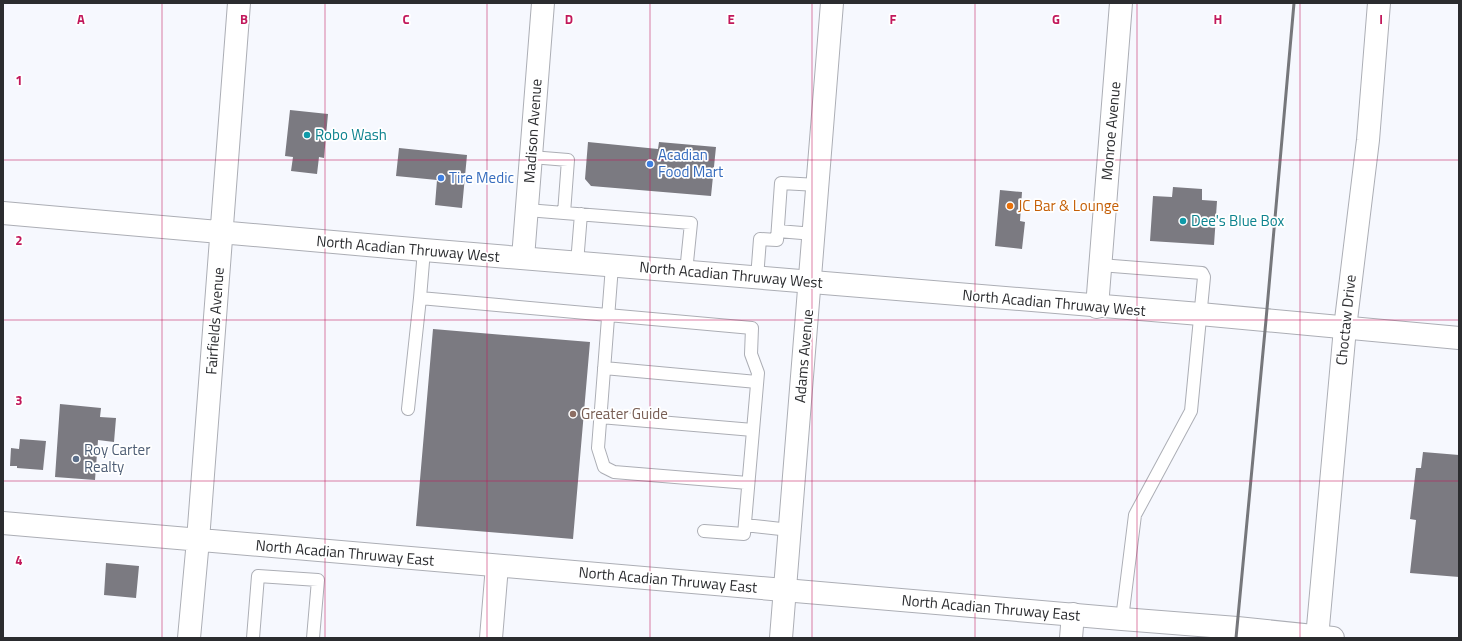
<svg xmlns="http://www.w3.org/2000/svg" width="1462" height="641" viewBox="0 0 1462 641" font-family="'Titillium Web',sans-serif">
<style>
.building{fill:#7b7a81}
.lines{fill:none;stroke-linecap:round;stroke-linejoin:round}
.service-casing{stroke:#acaeb5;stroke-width:14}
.minor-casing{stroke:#acaeb5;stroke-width:24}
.tertiary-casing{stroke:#acaeb5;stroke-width:24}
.secondary-casing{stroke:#acaeb5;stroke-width:24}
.service{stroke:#fff;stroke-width:12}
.minor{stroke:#fff;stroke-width:22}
.tertiary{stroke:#fff;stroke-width:22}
.secondary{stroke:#fff;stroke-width:22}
.rail{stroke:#76777b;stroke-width:3}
.grid{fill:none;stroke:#c2185b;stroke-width:1;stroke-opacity:0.55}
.culture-dot{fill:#0f9aa8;stroke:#fff;stroke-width:1.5}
.shop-dot{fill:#3f7fe0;stroke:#fff;stroke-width:1.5}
.food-dot{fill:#e8710a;stroke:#fff;stroke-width:1.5}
.education-dot{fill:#8d6e63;stroke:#fff;stroke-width:1.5}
.service-dot{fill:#5c6f8a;stroke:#fff;stroke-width:1.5}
.labels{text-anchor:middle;stroke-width:3.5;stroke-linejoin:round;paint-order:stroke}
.street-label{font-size:15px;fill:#2b2c2f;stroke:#fff}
.culture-label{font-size:15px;fill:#0d838f;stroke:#fff;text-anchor:start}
.shop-label{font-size:15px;fill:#366cbe;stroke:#fff;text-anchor:start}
.food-label{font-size:15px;fill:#c56008;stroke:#fff;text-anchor:start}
.education-label{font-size:15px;fill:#785e54;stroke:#fff;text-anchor:start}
.service-label{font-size:15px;fill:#4e5e75;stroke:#fff;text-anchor:start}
.grid-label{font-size:13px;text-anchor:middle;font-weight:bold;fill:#c2185b;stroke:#fff;stroke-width:3.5;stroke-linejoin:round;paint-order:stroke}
</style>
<rect width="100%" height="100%" fill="#f6f8fe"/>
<path class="building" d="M 290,110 L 328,114 L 324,158 L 319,157 L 317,174 L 291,171 L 293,157 L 285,156 Z
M 588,142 L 658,149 L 659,142 L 716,147 L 711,196 L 591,186 L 585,179 Z
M 399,148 L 467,155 L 462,208 L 435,205 L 437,180 L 396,176 Z
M 1173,187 L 1202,189 L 1202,200 L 1217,201 L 1214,245 L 1150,241 L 1153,196 L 1172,197 Z
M 1000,190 L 1022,192 L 1020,221 L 1025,222 L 1022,249 L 995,246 Z
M 433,329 L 590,342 L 573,539 L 416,526 Z
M 60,404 L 101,408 L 100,417 L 116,418 L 114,442 L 98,440 L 95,480 L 55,477 Z
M 20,439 L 46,441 L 43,470 L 17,468 L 17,466 L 10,466 L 11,448 L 19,449 Z
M 1423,452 L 1459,455 L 1459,577 L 1410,573 L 1416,520 L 1410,519 L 1416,468 L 1421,468 Z
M 106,563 L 139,566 L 136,598 L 104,595 Z"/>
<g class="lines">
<defs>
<path id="service" d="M 531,157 L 568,160 L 564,213 L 691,223 L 686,272
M 527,210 L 564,213
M 778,231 L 814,234
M 577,263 L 581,214
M 1100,265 L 1202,273 L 1204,277 L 1191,411 L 1135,515 L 1122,619
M 612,266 L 598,448 L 604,467 L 614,472 L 748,483
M 757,278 L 760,239 L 777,240 L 781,183 L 818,185
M 420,298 L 752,328 L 751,354 L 758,373 L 744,534 L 704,531
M 604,368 L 757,382
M 408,409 L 420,298 L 424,250
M 600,417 L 753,430
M 745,525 L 790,530
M 253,638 L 258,576 L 318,580 L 313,638"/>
<path id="minor" d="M 523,258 L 543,3
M 1097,307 L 1121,3
M 491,638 L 497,566
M 781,638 L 832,3
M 1071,638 L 1073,614"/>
<path id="tertiary" d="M 3,213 L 424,250 L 1200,314 L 1459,338
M 3,523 L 1122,619 L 1237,628 L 1333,638
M 189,638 L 198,540 L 239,3"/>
<path id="secondary" d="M 1317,638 L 1345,328 L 1368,140 L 1379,3"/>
</defs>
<use href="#service" class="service-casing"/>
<use href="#minor" class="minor-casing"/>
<use href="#tertiary" class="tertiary-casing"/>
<use href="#secondary" class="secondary-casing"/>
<use href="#service" class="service"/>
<use href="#minor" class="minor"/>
<use href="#tertiary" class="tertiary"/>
<use href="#secondary" class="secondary"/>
<path class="rail" d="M 1236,638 L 1266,320 L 1294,3"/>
</g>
<path class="grid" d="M 162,3 L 162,638M 325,3 L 325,638M 487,3 L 487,638M 650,3 L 650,638M 812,3 L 812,638M 975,3 L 975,638M 1137,3 L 1137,638M 1300,3 L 1300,638M 3,160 L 1459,160M 3,320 L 1459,320M 3,481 L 1459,481"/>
<g class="culture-dot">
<circle cx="307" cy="135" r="4"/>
<circle cx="1183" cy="221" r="4"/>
</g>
<g class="shop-dot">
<circle cx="650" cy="164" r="4"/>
<circle cx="441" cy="178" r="4"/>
</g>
<circle class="food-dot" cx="1010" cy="206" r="4"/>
<circle class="education-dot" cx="573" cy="414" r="4"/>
<circle class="service-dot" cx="76" cy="459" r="4"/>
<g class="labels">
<g class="street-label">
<text transform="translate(533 131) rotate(-86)" y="5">Madison Avenue</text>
<text transform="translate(1111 131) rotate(-85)" y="5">Monroe Avenue</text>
<text transform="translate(408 249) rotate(5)" y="5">North Acadian Thruway West</text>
<text transform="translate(731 275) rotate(5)" y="5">North Acadian Thruway West</text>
<text transform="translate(1054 303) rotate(5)" y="5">North Acadian Thruway West</text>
<text transform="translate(1346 320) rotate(-84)" y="5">Choctaw Drive</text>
<text transform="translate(215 321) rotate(-86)" y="5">Fairfields Avenue</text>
<text transform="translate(804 356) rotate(-85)" y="5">Adams Avenue</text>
<text transform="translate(345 553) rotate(5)" y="5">North Acadian Thruway East</text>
<text transform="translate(668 580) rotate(5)" y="5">North Acadian Thruway East</text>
<text transform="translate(991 608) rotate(5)" y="5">North Acadian Thruway East</text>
</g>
<g class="culture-label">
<text x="315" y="140">Robo Wash</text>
<text x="1191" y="226">Dee's Blue Box</text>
</g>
<g class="shop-label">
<text x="658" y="160">Acadian<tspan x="658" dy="17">Food Mart</tspan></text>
<text x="449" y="183">Tire Medic</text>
</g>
<g class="food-label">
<text x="1018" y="211">JC Bar &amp; Lounge</text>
</g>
<g class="education-label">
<text x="581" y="419">Greater Guide</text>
</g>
<g class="service-label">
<text x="84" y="455">Roy Carter<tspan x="84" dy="17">Realty</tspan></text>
</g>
</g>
<g class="grid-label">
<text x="81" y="24">A</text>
<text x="244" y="24">B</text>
<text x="406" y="24">C</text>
<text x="569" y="24">D</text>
<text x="731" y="24">E</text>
<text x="893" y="24">F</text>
<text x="1056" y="24">G</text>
<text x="1218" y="24">H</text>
<text x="1381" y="24">I</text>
<text x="19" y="85">1</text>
<text x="19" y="245">2</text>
<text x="19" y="405">3</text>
<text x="19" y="565">4</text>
</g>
<rect width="1462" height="641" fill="none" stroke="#2b2c2f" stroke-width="8"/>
</svg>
